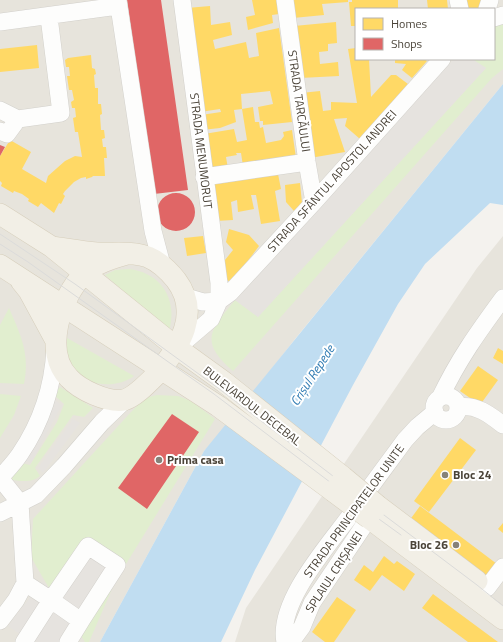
<svg xmlns="http://www.w3.org/2000/svg" width="503" height="642" viewBox="0 0 503 642" font-family="'Titillium Web',sans-serif">
<style>
.residential{fill:#e7e4dc;fill-rule:evenodd}
.green{fill:#e1eecf}
.parking{fill:#e6e3df}
.water{fill:#c0ddf1}
.homes{fill:#ffd966}
.shops{fill:#e06666}
.lines{fill:none;stroke-linecap:round;stroke-linejoin:round}
.minor-casing{stroke:#d2d0cb;stroke-width:18}
.major-casing{stroke:#d6cebb;stroke-width:22}
.minor{stroke:#fdfdfc;stroke-width:17}
.major{stroke:#f2efe6;stroke-width:21}
.tram{stroke:#dbdbda;stroke-width:1}
.major-bridge-casing{stroke:#d6cebb;stroke-width:22;stroke-linecap:butt}
.major-bridge{stroke:#f2efe6;stroke-width:21}
.poi-dot{fill:#868178;stroke:#fff;stroke-width:1.5}
.labels{text-anchor:middle;stroke-width:4;stroke-linejoin:round;paint-order:stroke}
.street-label{font-size:12px;fill:#4b4439;stroke:#fff}
.poi-label{font-size:12px;font-weight:bold;fill:#4b4439;stroke:#fff;text-anchor:start}
.water-label{font-size:13px;font-style:italic;fill:#2e7ab2;stroke:#fff}
</style>
<rect width="100%" height="100%" fill="#f4f2ee"/>
<path class="residential" d="M 0,0 L 503,0 L 503,84 L 295,339 L 227,426 L 204,451 L 100,642 L 0,642 ZM 356,9 L 494,9 L 494,59 L 356,59 Z
M 503,236 L 503,642 L 235,642 L 246,608 L 477,268 Z"/>
<path class="green" d="M 503,18 L 503,69 L 492,78 L 233,371 C 198,341 211,330 235,300 L 258,317 L 486,68 L 472,59 L 494,59 L 494,21 Z
M 129,269 C 162,273 178,300 169,331 L 105,275 L 115,270 Z
M 9,308 C 21,336 30,353 24,384 L 0,383 L 0,325 Z
M 67,338 L 134,376 C 117,389 85,387 72,368 C 66,360 66,346 67,338 Z
M 60,387 L 93,408 L 84,417 L 73,415 L 35,468 L 40,476 C 32,483 22,481 11,480 L 21,463 L 30,465 L 57,422 L 64,404 L 53,394 Z
M 0,394 L 21,396 L 14,415 L 0,438 Z
M 157,395 L 178,396 L 191,401 L 215,419 L 115,582 L 89,642 L 85,642 L 46,583 L 31,557 L 33,519 L 131,412 L 145,398 Z"/>
<path class="parking" d="M 454,59 L 472,59 L 486,68 L 258,317 L 235,300 Z
M 55,400 L 62,405 L 31,463 L 24,460 Z
M 73,419 L 80,423 L 43,473 L 38,468 Z
M 89,537 L 122,562 L 67,642 L 31,642 L 8,626 L 42,582 L 51,589 Z"/>
<path class="water" d="M 503,84 L 503,205 L 490,203 L 425,264 L 398,304 L 353,385 L 255,570 L 221,642 L 100,642 L 204,451 Z"/>
<path class="homes" d="M 252,0 L 277,0 L 279,14 L 272,15 L 273,23 L 248,30 L 246,17 L 255,15 Z
M 290,0 L 348,0 L 348,2 L 322,4 L 324,15 L 293,18 Z
M 352,0 L 398,0 L 398,9 L 356,9 L 356,26 L 351,26 L 349,2 L 352,2 Z
M 427,0 L 447,0 L 448,9 L 428,9 Z
M 465,0 L 484,0 L 482,9 L 462,9 Z
M 210,6 L 211,25 L 230,22 L 232,35 L 213,40 L 215,49 L 246,42 L 249,58 L 259,56 L 256,33 L 279,28 L 292,122 L 263,125 L 263,121 L 260,121 L 258,107 L 273,104 L 270,91 L 241,94 L 242,109 L 234,110 L 236,122 L 220,128 L 202,130 L 201,115 L 221,112 L 220,109 L 200,112 L 187,8 Z
M 336,22 L 337,43 L 328,44 L 328,51 L 319,52 L 320,64 L 338,62 L 339,76 L 300,78 L 294,26 Z
M 37,45 L 39,68 L 0,72 L 0,49 Z
M 356,48 L 356,59 L 369,59 L 371,97 L 391,75 L 396,75 L 408,84 L 360,139 L 345,126 L 347,118 L 334,119 L 345,152 L 310,158 L 301,93 L 320,91 L 323,111 L 331,110 L 331,102 L 357,103 L 348,49 Z
M 91,55 L 92,68 L 95,69 L 96,74 L 94,75 L 95,88 L 98,88 L 98,104 L 101,104 L 102,114 L 100,115 L 101,130 L 104,130 L 105,138 L 102,139 L 103,147 L 106,147 L 107,158 L 104,158 L 105,176 L 93,176 L 92,177 L 86,179 L 86,177 L 81,178 L 74,182 L 65,191 L 63,194 L 65,196 L 61,204 L 59,203 L 54,213 L 41,203 L 38,207 L 28,201 L 29,199 L 22,194 L 14,191 L 13,193 L 1,186 L 2,183 L 0,181 L 0,156 L 10,140 L 31,152 L 22,169 L 46,183 L 48,176 L 65,161 L 75,156 L 82,157 L 78,132 L 75,132 L 73,118 L 76,117 L 75,108 L 72,108 L 71,102 L 74,100 L 72,90 L 69,90 L 67,76 L 70,76 L 69,67 L 66,67 L 65,60 L 68,58 Z
M 395,59 L 424,59 L 427,61 L 412,78 L 402,70 L 406,64 L 395,63 Z
M 253,107 L 255,122 L 259,122 L 260,128 L 263,127 L 266,143 L 281,140 L 284,136 L 283,132 L 292,130 L 296,158 L 243,166 L 241,153 L 236,153 L 237,155 L 226,157 L 228,169 L 207,171 L 204,134 L 234,129 L 237,142 L 247,140 L 242,109 Z
M 278,174 L 281,189 L 275,191 L 280,221 L 261,224 L 256,195 L 251,195 L 254,209 L 238,212 L 237,200 L 231,202 L 233,220 L 216,221 L 210,185 Z
M 300,183 L 302,203 L 294,211 L 286,202 L 285,185 Z
M 229,229 L 249,235 L 259,246 L 232,282 L 223,279 L 221,265 L 233,250 L 226,242 Z
M 203,236 L 206,253 L 187,256 L 184,238 Z
M 498,348 L 503,351 L 503,364 L 493,358 Z
M 478,366 L 498,380 L 480,405 L 460,391 Z
M 460,438 L 476,450 L 429,512 L 414,501 Z
M 420,506 L 497,564 L 485,579 L 409,521 Z
M 503,523 L 503,533 L 498,529 Z
M 384,556 L 394,564 L 397,561 L 415,574 L 404,591 L 382,575 L 370,591 L 354,580 L 364,565 L 373,572 Z
M 433,594 L 498,642 L 468,642 L 422,608 Z
M 337,597 L 356,610 L 334,642 L 325,642 L 312,632 Z"/>
<path class="shops" d="M 127,0 L 161,0 L 188,190 L 154,194 Z
M 0,145 L 5,147 L 0,156 Z
M157 212a19 19 0 1 1 38 0a19 19 0 1 1-38 0Z
M 172,414 L 199,432 L 147,509 L 118,488 Z"/>
<g class="lines">
<defs>
<path id="minor" d="M 118,0 L 153,231 L 162,265
M 182,0 L 219,283 L 219,301
M 285,0 L 307,162 L 314,202
M 458,0 L 460,9
M 487,9 L 490,0
M 494,18 L 503,15
M 0,22 L 118,6
M 0,110 L 18,119 L 61,113 L 49,17
M 0,131 L 7,134 L 18,119
M 204,177 L 307,162
M 186,297 L 203,302 L 219,301
M 177,348 L 211,319 L 219,301 L 230,293 L 314,202 L 442,59
M434 408a12 12 0 1 1 24 0a12 12 0 1 1-24 0Z
M 440,398 C 458,360 478,332 503,298
M 458,407 C 476,404 489,414 503,425
M 0,478 C 7,470 14,463 20,454 C 41,423 53,387 55,349
M 0,513 L 36,495 L 64,466 L 102,422 L 125,400
M 88,546 L 117,565 L 81,621 L 51,600 Z
M 487,588 L 503,567
M 0,621 L 16,600 L 25,583 L 20,503 L 0,478
M 24,642 L 51,600 L 25,583
M 68,642 L 81,621
M 285,642 C 277,603 327,547 349,517 C 367,491 386,466 405,440 L 417,427 L 435,412
M 291,642 L 302,627 L 312,603 L 369,518"/>
<path id="major" d="M 0,214 L 52,247 L 177,348 L 224,382 L 343,477
M 52,247 C 67,249 82,252 97,253 C 113,254 132,251 148,257 C 160,262 168,270 176,280 C 201,313 180,346 157,374 C 149,382 135,397 124,400 C 108,403 80,390 69,378 C 43,352 60,297 84,274 C 95,263 113,258 127,254
M 0,265 L 218,406 L 333,491
M 21,281 L 29,291 L 55,339
M 378,506 L 477,581
M 369,518 L 503,619"/>
</defs>
<use href="#minor" class="minor-casing"/>
<use href="#major" class="major-casing"/>
<use href="#minor" class="minor"/>
<use href="#major" class="major"/>
<path class="tram" d="M 0,234 L 75,284 L 218,388 L 376,509 L 477,585 L 503,606
M 0,244 L 28,262 L 167,361 L 214,394 L 372,514 L 401,535"/>
<defs>
<path id="major-bridge" d="M 343,477 L 378,506
M 333,491 L 369,518"/>
</defs>
<use href="#major-bridge" class="major-bridge-casing"/>
<use href="#major-bridge" class="major-bridge"/>
</g>
<g class="poi-dot">
<circle cx="159" cy="460" r="4"/>
<circle cx="445" cy="475" r="4"/>
<circle cx="456" cy="545" r="4"/>
</g>
<g class="labels">
<g class="street-label">
<text transform="translate(299 101) rotate(82)" y="4">STRADA TARCĂULUI</text>
<text transform="translate(201 151) rotate(83)" y="4">STRADA MENUMORUT</text>
<text transform="translate(332 181) rotate(-48)" y="4">STRADA SFÂNTUL APOSTOL ANDREI</text>
<text transform="translate(252 406) rotate(38)" y="4">BULEVARDUL DECEBAL</text>
<text transform="translate(354 511) rotate(-54)" y="4">STRADA PRINCIPATELOR UNITE</text>
<text transform="translate(334 572) rotate(-57)" y="4">SPLAIUL CRIȘANEI</text>
</g>
<g class="poi-label">
<text x="167" y="464">Prima casa</text>
<text x="453" y="479">Bloc 24</text>
<text x="448" y="549" text-anchor="end">Bloc 26</text>
</g>
<g class="water-label">
<text transform="translate(312 375) rotate(-57)" y="5">Crișul Repede</text>
</g>
</g>
<rect x="355" y="8" width="140" height="52" fill="#ffffff" stroke="#b7b4b0"/>
<rect x="363" y="18" width="20" height="12" fill="#ffd966" stroke="#b7b4b0"/>
<text x="391" y="28" font-size="12" fill="#4b4439">Homes</text>
<rect x="363" y="38" width="20" height="12" fill="#e06666" stroke="#b7b4b0"/>
<text x="391" y="48" font-size="12" fill="#4b4439">Shops</text>
</svg>
